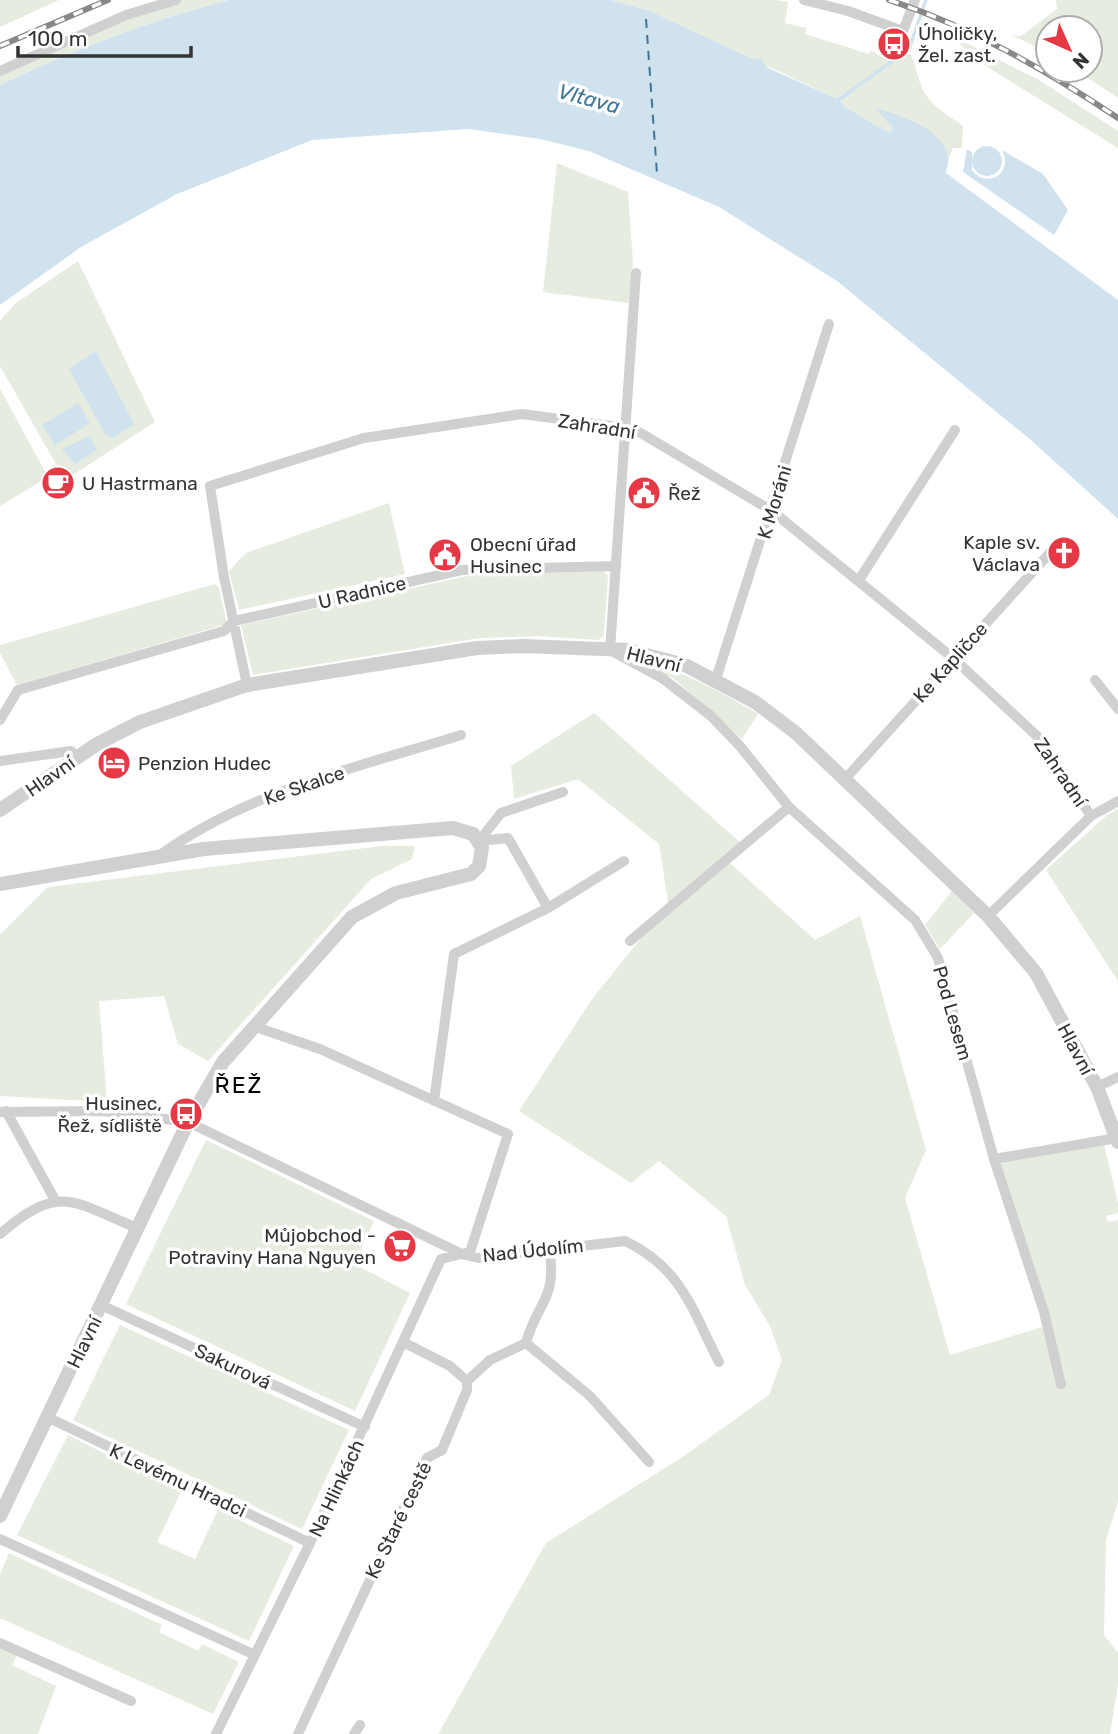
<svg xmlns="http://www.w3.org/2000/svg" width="1118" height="1734" viewBox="0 0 1118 1734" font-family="Rubik,sans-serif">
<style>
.green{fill:#e6ecdf}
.water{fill:#cfe2ee}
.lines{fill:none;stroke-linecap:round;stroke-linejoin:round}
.stream{stroke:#cfe2ee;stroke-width:3.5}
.ferry{stroke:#3f7597;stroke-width:2;stroke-dasharray:9 7;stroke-linecap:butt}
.minor{stroke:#d0d0d0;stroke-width:10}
.tertiary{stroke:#d0d0d0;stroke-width:14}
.rail-casing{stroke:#888;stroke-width:6}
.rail{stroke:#fff;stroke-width:3.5;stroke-dasharray:10;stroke-linecap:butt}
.labels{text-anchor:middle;stroke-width:7;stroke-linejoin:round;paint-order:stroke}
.poi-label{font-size:19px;fill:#333;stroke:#fff;text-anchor:start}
.street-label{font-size:19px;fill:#333;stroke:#fff}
.water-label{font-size:21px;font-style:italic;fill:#3f7597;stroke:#fff}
.quarter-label{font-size:23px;letter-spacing:2px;fill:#000;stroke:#fff}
</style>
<rect width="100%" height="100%" fill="#fff"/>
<path class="green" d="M 0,0 L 59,0 L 0,27 Z
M 180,0 L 229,0 C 150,20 74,50 0,85 L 0,72 L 89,32 Z
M 611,0 L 776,0 L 788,2 L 785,23 L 807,28 L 805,34 L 869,54 L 871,50 L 888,61 L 900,43 C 920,58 913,75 926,95 C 935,109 950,116 963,126 L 962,148 L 953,148 L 949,158 C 937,130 905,120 879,109 L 893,128 L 891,132 L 886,131 L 845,107 L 838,99 L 650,11 Z
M 1056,0 L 1118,0 L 1118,98 L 1076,70 L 1090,70 L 1090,28 L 1048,28 L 1048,53 L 1012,35 L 1021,36 L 1057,9 Z
M 946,33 L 1039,80 L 1118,131 L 1118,148 L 986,66 Z
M 557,163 L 628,192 L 633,263 L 629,303 L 543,292 Z
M 78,261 L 155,422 L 65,480 L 0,366 L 0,321 L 16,303 Z
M 0,389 L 48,477 L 0,506 Z
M 389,503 L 405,574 L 239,610 L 229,571 L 246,553 Z
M 603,571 L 608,576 L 604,635 L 599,640 L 538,636 L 480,638 L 253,675 L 241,625 L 472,575 Z
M 215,584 L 219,588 L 227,624 L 17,685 L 0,653 L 0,645 Z
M 629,656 C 677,668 716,689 758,714 L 742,739 L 673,678 L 634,662 Z
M 594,713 L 742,844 L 669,908 L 659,844 L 578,779 L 514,799 L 511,766 Z
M 1118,809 L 1118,981 L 1046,870 L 1106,816 Z
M 382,846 L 415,846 L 412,859 L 371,879 L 208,1061 L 178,1044 L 164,996 L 99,1001 L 107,1102 L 0,1096 L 0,935 L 48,887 Z
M 730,863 L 815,940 L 860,916 L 926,1150 L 905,1198 L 950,1355 L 1042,1327 L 1057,1376 L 1066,1380 L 1001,1165 L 1003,1160 L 1104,1144 L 1118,1203 L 1118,1213 L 1106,1216 L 1108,1222 L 1118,1220 L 1118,1502 L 1106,1540 L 1104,1635 L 1118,1653 L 1118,1685 L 1110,1734 L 438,1734 L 546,1543 L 684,1456 L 769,1395 L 782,1360 L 770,1326 L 745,1285 L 726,1216 L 659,1161 L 631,1183 L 519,1111 L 592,999 L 647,931 Z
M 952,891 L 974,913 L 940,949 L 925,925 Z
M 206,1140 L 374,1221 L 354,1264 L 410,1293 L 355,1411 L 126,1304 Z
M 120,1325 L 349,1430 L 302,1529 L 73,1420 Z
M 68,1435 L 181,1492 L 157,1542 L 195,1559 L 218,1510 L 294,1546 L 249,1641 L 17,1535 Z
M 9,1553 L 162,1625 L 159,1632 L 198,1651 L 202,1644 L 239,1662 L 213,1714 L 0,1618 L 0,1575 Z
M 0,1648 L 17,1655 L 12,1665 L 56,1686 L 38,1734 L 0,1734 Z"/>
<path class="water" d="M 229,0 L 611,0 L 650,11 L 755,60 L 760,58 L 768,68 L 838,99 L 845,107 L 886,131 L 891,132 L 893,128 L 875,108 C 898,114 943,128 948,157 C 949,161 947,168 946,173 L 1118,300 L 1118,519 L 1032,441 L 837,281 L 719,207 L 589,151 L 540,139 L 468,129 L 312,140 L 177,194 L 81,247 L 0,305 L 0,85 C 74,50 150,20 229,0 Z
M972 161a15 15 0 1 1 30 0a15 15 0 1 1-30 0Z
M 967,149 L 972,152 L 972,170 C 987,190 1014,173 1002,150 L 1043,174 L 1068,210 L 1054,235 L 963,172 Z
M 96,351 L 134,424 L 113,438 L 105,434 L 69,369 Z
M 78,403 L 90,423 L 55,445 L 42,425 Z
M 90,436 L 97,450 L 75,464 L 62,449 Z"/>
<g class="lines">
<path class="stream" d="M 837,101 L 909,49 L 926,0"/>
<path class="ferry" d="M 646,19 L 657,174"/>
<path class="minor" d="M 804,0 L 848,11 L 903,31 L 915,0
M 0,71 L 126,15 L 176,0
M 636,273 L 610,650 L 662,678 L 711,716 L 739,745 L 789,807 L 915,920 L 938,958 L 994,1159 L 1044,1312 L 1061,1384
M 859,580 L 955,430
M 716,679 L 829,324
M 1095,680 L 1118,709
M 247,685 L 224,577 L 210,486 L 364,438 L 522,414 L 634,429 L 772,511 L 953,658 L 1037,736 L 1091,816
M 0,720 L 18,690 L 224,631 L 234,621 L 462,570 L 616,566
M 0,761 L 71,751 L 77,758
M 846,778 L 1056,546
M 479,841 L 508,838 L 548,908
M 479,841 L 501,813 L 563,792
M 160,855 C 249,791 358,767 461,735
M 988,916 L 1091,816 L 1118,801
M 630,941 L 789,807
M 1097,1087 L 1118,1077
M 434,1101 L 454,954 L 548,908 L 624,861
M 6,1111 L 55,1200
M 0,1112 L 102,1111 L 188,1122 L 462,1254 L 478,1258 L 625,1241 C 682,1268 692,1310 719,1362
M 994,1159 L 1117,1138
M 0,1234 C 59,1183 72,1201 137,1228
M 549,1249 C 558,1299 537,1302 526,1343 L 590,1396 L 649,1462
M 101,1305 L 365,1427
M 467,1381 L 490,1360 L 526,1343
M 47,1417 L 310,1543
M 0,1539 L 255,1655
M 0,1643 L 131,1701
M 216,1734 L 310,1543 L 441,1259 L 470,1252 L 508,1134 L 320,1049 L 253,1026
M 298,1734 L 427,1458 L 442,1450 L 467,1390 L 467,1381 L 450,1366 L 403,1342
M 354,1734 L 360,1725"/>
<path class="tertiary" d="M 0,810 L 97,744 L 140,722 L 247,685 L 477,648 L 523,646 L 628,650 L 685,665 L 755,702 L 796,733 L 988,916 L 1036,973 L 1097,1087 L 1118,1142
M 0,884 L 204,849 L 453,828 L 473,834 L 482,848 L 479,866 L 471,874 L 396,893 L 352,917 L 223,1062 L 188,1122 L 0,1516"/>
<defs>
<path id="rail" d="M 889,0 C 971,27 1046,70 1118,118
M 0,46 L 108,0"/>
</defs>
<use href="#rail" class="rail-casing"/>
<use href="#rail" class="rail"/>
</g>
<defs>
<symbol id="bus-disc" viewBox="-11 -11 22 22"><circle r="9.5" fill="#e63946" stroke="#fff"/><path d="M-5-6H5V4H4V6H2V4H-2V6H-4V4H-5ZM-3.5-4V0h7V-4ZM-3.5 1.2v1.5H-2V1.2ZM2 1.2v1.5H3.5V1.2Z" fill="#fff"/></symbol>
<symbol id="cafe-disc" viewBox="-11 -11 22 22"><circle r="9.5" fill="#e63946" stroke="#fff"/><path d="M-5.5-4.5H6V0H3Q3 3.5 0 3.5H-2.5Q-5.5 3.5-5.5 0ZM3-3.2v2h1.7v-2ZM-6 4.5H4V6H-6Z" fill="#fff"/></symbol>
<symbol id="civic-disc" viewBox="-11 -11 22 22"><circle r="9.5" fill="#e63946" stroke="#fff"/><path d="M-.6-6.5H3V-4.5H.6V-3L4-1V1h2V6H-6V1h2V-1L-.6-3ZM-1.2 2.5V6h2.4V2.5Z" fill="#fff"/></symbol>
<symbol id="church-disc" viewBox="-11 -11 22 22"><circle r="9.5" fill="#e63946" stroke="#fff"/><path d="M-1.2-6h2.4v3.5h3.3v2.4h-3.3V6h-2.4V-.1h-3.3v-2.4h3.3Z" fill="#fff"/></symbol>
<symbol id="hotel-disc" viewBox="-11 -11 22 22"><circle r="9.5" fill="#e63946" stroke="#fff"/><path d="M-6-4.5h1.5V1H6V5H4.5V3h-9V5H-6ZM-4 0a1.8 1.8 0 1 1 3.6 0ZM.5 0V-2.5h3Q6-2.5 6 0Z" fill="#fff"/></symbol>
<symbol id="supermarket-disc" viewBox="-11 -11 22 22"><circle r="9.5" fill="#e63946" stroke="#fff"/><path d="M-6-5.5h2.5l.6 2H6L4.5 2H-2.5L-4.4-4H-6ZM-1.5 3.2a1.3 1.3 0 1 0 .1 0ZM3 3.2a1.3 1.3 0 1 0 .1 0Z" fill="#fff"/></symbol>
</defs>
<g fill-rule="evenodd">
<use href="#bus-disc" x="875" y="25" width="38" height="38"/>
<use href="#cafe-disc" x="39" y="464" width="38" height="38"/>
<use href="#civic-disc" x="625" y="474" width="38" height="38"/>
<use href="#church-disc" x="1045" y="534" width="38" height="38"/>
<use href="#civic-disc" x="426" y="536" width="38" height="38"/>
<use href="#hotel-disc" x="95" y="744" width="38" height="38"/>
<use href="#bus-disc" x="167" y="1095" width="38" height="38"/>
<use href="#supermarket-disc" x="381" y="1227" width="38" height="38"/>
</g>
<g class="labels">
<g class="poi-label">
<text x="918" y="40">Úholičky,<tspan x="918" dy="22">Žel. zast.</tspan></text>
<text x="82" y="490">U Hastrmana</text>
<text x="668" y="500">Řež</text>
<text x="1040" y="549" text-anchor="end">Kaple sv.<tspan x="1040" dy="22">Václava</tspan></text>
<text x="470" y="551">Obecní úřad<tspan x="470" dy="22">Husinec</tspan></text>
<text x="138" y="770">Penzion Hudec</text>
<text x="162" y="1110" text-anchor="end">Husinec,<tspan x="162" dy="22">Řež, sídliště</tspan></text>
<text x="376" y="1242" text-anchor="end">Můjobchod -<tspan x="376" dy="22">Potraviny Hana Nguyen</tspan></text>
</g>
<g class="street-label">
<text transform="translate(597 426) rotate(9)" y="7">Zahradní</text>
<text transform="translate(774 502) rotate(-73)" y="7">K Moráni</text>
<text transform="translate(362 592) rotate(-13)" y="7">U Radnice</text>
<text transform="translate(654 659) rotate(14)" y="7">Hlavní</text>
<text transform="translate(950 662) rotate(-48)" y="7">Ke Kapličce</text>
<text transform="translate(1061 772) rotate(56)" y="7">Zahradní</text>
<text transform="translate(50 776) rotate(-35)" y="7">Hlavní</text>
<text transform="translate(304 785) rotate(-19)" y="7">Ke Skalce</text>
<text transform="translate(953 1013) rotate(74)" y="7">Pod Lesem</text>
<text transform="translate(1076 1049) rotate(62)" y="7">Hlavní</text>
<text transform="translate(533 1250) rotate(-6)" y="7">Nad Údolím</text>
<text transform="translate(84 1342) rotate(-64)" y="7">Hlavní</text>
<text transform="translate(233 1366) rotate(25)" y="7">Sakurová</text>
<text transform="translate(178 1480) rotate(25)" y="7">K Levému Hradci</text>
<text transform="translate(336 1488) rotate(-65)" y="7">Na Hlinkách</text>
<text transform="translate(398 1520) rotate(-64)" y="7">Ke Staré cestě</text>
</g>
<g class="water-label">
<text transform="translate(589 99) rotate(15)" y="7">Vltava</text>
</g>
<g class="quarter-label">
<text x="239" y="1093">ŘEŽ</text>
</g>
</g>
<g transform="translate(1069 49) rotate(135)"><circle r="33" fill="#ffffff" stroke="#adadad" stroke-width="2"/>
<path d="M0-5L12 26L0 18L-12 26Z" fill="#e63946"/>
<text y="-10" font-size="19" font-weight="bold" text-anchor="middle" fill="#333333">N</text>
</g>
<path d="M18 46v10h173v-10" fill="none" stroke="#333333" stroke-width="3.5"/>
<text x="28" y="46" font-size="21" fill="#333333" stroke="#ffffff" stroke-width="5" paint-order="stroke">100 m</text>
</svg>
